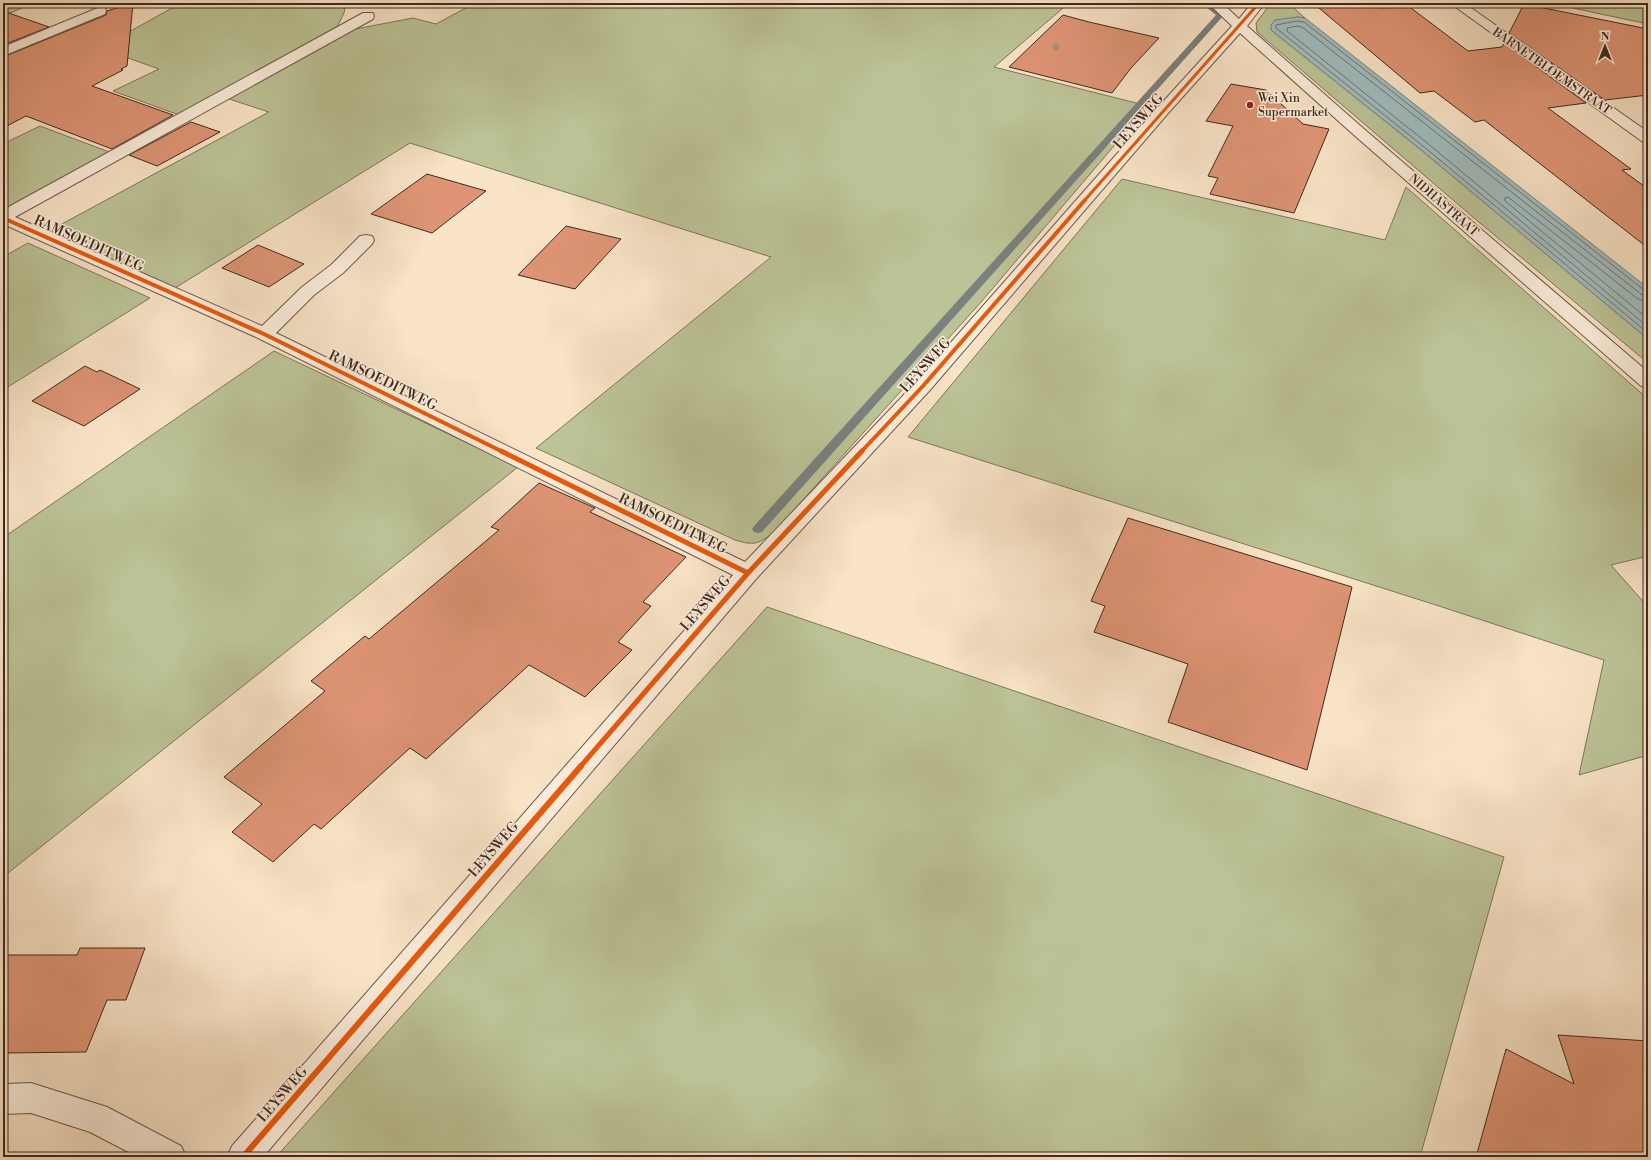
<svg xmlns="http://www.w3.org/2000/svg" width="1651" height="1160" viewBox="0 0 1651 1160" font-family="'Libre Bodoni',serif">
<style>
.green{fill:#bcc497;stroke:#7e765c}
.water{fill:#a1bcbe;stroke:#7a817f}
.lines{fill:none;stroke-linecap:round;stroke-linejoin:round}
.shore{stroke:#70726f;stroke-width:1}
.stream{fill:#7a817f;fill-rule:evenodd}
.building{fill:#df9575;stroke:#3f2920}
.minor-casing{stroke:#6e584a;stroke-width:2}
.minor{fill:#fbeddb;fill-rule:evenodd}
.cycleway-far3-casing{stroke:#fbeddb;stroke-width:4.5}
.cycleway-far2-casing{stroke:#fbeddb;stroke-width:6}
.cycleway-far1-casing{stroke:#fbeddb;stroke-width:8}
.cycleway-casing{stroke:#fbeddb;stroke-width:9}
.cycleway-far3{stroke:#e8590c;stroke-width:3}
.cycleway-far2{stroke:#e8590c;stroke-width:4}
.cycleway-far1{stroke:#e8590c;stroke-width:5}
.cycleway{stroke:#e8590c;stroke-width:6}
.tree{fill:#a4937c}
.poi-dot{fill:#8f2418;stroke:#fbeddb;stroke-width:1.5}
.labels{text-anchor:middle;stroke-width:3;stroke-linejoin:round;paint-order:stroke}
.far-street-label{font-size:12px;fill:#3f2920;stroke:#fbeddb}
.far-poi-label{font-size:12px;fill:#3f2920;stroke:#fbeddb;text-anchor:start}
.street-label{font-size:14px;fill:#3f2920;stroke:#fbeddb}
</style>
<rect width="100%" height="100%" fill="#f9e4c7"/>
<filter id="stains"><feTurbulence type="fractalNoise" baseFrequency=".005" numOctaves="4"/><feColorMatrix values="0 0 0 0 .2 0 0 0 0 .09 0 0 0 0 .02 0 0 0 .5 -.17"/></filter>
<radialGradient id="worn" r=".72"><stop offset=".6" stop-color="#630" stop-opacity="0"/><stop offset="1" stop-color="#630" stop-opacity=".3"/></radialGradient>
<path class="green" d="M 3,3 L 34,3 L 3,16 Z
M 181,3 L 346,3 L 344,13 L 337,27 L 179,115 L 113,91 L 159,69 L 100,48 Z
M 475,3 L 1069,3 L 994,67 L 1148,106 L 982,301 L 774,532 C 759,544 754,546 735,540 L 536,448 L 771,257 L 410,143 L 175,288 L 47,232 L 269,112 L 226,98 L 345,31 L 413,18 L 436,24 Z
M 1271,3 L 1288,3 L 1305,18 L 1297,17 L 1271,30 L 1420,149 L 1648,339 L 1648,363 L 1474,218 L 1257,32 L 1256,23 Z
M 1549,3 L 1648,3 L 1648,24 Z
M 40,126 L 112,153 L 3,210 L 3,144 Z
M 1122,179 L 1385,240 L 1406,187 L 1648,399 L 1648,556 L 1611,565 L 1648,607 L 1648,755 L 1579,775 L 1604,660 L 1439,606 L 908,437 Z
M 28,243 L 150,298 L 3,390 L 3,257 Z
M 274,351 L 518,467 L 3,877 L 3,533 L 7,535 Z
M 767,607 L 1504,857 L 1420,1157 L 276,1157 Z"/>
<path class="water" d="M 1297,17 L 1305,18 L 1648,288 L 1648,339 L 1420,149 L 1271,30 L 1271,25 L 1275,20 Z"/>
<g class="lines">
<path class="shore" d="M 1648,291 L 1644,290 L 1304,22 L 1297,21 L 1276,25 L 1276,28 L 1423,146 L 1648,333
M 1648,296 L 1641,294 L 1302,27 L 1297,26 L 1287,28 L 1287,31 L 1426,142 L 1648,327
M 1648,302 L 1638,299 L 1508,197 L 1505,198 L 1505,201 L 1648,319"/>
<path class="stream" d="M 1201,3 L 1210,3 L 1224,15 L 762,532 L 758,533 L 754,532 L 752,529 L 754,526 L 1216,15 Z"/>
</g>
<path class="building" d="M 133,3 L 127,66 L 121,69 L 123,70 L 92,86 L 173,115 L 112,149 L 26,116 L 3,128 L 3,57 L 106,15 L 107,11 Z
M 1313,3 L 1376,3 L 1383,8 L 1407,5 L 1468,51 L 1502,47 L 1504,43 L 1586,103 L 1548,108 L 1631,169 L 1622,170 L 1648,189 L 1648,248 L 1484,120 L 1475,122 L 1434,91 L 1420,93 Z
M 1524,4 L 1648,29 L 1648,95 L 1605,100 L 1509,33 Z
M 3,11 L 49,27 L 3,45 Z
M 1063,15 L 1089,22 L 1159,38 L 1131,68 L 1112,93 L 1009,67 Z
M 1231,84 L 1266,90 L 1303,124 L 1329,129 L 1294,213 L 1210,194 L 1218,178 L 1208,176 L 1233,126 L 1206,121 Z
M 191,122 L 220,132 L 157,166 L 129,155 Z
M 427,174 L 486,191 L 432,233 L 371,214 Z
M 566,226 L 621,239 L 575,289 L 518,275 Z
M 258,245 L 270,250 L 304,264 L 269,287 L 222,268 Z
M 85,366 L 97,372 L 100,370 L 140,389 L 84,426 L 32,401 Z
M 539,483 L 595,508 L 590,512 L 686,557 L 643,602 L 651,606 L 618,642 L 632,650 L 585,697 L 529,665 L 426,759 L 410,748 L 321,829 L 314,824 L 273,862 L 232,832 L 262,804 L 224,777 L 325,691 L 311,681 L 365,636 L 369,639 L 499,530 L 491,527 Z
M 1128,518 L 1352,587 L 1307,770 L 1168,722 L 1188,664 L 1094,632 L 1105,606 L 1091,601 Z
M 80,948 L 145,948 L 126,1000 L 107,1000 L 86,1052 L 3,1053 L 3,955 L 77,955 Z
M 1558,1035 L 1648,1041 L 1648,1157 L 1476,1157 L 1506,1049 L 1574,1084 Z"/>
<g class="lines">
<defs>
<path id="minor" d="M 1208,3 L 1222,3 L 1239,19 L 1252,3 L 1265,3 L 1247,26 L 1364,129 L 1648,372 L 1648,388 L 1641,386 L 1354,135 L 1240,33 L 1170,111 L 930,390 L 756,579 L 263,1157 L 227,1157 L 232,1146 L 733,575 L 258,338 L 3,224 L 3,210 L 363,13 L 373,13 L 374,16 L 373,19 L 15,217 L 262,326 L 302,287 L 331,265 L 360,236 L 366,235 L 372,236 L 374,240 L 372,244 L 343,273 L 314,295 L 276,333 L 745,562 L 916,382 L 1160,105 L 1232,26 Z
M 1450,3 L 1464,3 L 1648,132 L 1648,143 L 1643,142 Z
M 100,7 L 105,8 L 106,11 L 105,14 L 3,56 L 3,47 Z
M 31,1083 L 107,1107 L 181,1146 L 186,1157 L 138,1157 L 90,1132 L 31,1113 L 3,1114 L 3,1084 Z"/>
</defs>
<use href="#minor" class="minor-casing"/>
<use href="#minor" class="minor"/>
<defs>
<path id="cycleway-far3" d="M 1084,201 L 1259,3"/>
<path id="cycleway-far2" d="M 3,218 L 264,334 L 503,452
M 861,452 L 923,386 L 1085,200"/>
<path id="cycleway-far1" d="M 501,451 L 748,573
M 580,767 L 748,573 L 862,451"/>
<path id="cycleway" d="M 243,1157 L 581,766"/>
</defs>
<use href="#cycleway-far3" class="cycleway-far3-casing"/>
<use href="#cycleway-far2" class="cycleway-far2-casing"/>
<use href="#cycleway-far1" class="cycleway-far1-casing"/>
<use href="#cycleway" class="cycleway-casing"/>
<use href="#cycleway-far3" class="cycleway-far3"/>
<use href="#cycleway-far2" class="cycleway-far2"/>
<use href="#cycleway-far1" class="cycleway-far1"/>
<use href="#cycleway" class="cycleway"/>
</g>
<circle class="tree" cx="1056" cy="47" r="3.5"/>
<circle class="poi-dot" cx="1250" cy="105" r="4"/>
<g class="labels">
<g class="far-street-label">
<text transform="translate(1552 71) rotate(35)" y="4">BARNETBLOEMSTRAAT</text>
<text transform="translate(1444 205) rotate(41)" y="4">NIDHASTRAAT</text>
</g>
<g class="far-poi-label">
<text x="1258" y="102">Wei Xin<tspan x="1258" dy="14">Supermarket</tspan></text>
</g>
<g class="street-label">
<text transform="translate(1138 121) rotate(-49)" y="5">LEYSWEG</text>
<text transform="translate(89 243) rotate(24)" y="5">RAMSOEDITWEG</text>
<text transform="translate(925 365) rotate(-48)" y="5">LEYSWEG</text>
<text transform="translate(383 380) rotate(26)" y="5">RAMSOEDITWEG</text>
<text transform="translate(673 523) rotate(26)" y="5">RAMSOEDITWEG</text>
<text transform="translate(705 603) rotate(-49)" y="5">LEYSWEG</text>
<text transform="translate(493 849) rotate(-49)" y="5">LEYSWEG</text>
<text transform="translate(282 1094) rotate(-49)" y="5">LEYSWEG</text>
</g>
</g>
<rect width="1651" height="1160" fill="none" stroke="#f9e4c7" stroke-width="16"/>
<rect x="4" y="4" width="1643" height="1152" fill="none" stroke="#3f2920" stroke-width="2"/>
<rect x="8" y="8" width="1635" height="1144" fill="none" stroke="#3f2920"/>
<g transform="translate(1605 46)" stroke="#fbeddb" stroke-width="3" paint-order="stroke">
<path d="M0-3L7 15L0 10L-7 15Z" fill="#3f2920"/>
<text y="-6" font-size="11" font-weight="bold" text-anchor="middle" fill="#3f2920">N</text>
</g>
<rect width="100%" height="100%" filter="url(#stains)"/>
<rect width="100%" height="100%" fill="url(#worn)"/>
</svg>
